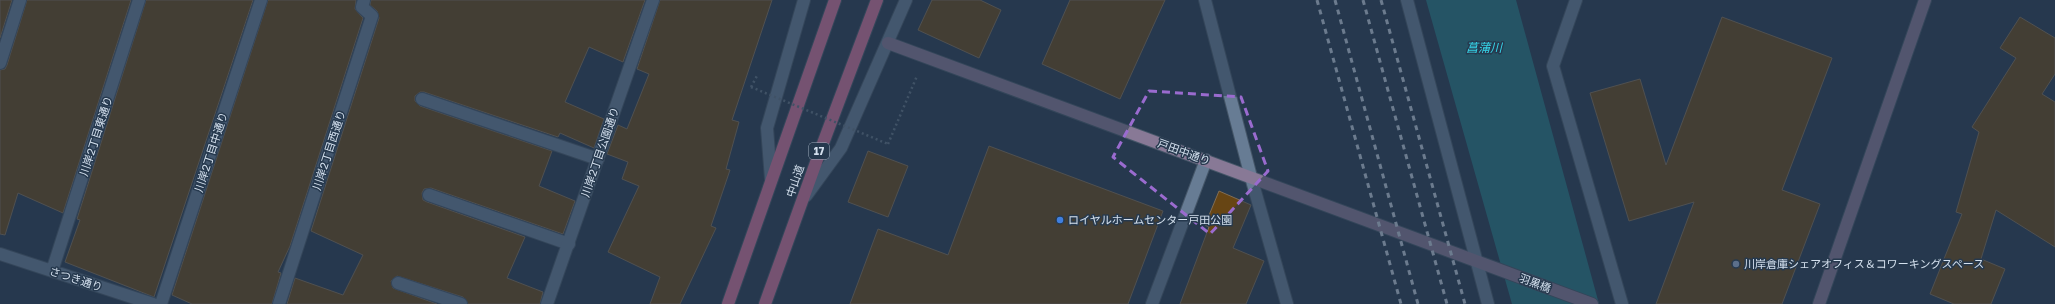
<svg xmlns="http://www.w3.org/2000/svg" width="2055" height="304" viewBox="0 0 2055 304" font-family="'Golos Text','Noto Sans JP',sans-serif">
<style>
.water{fill:#257782}
.building{fill:#674514;stroke:#816d54}
.lines{fill:none;stroke-linecap:round;stroke-linejoin:round}
.lane-casing{stroke:#455668;stroke-width:14}
.street-casing{stroke:#455668;stroke-width:14}
.secondary-casing{stroke:#455668;stroke-width:14}
.highway-casing{stroke:#455668;stroke-width:14}
.path{stroke:#617284;stroke-width:2.5;stroke-dasharray:2 3;stroke-linecap:butt}
.lane{stroke:#677c94;stroke-width:12}
.street{stroke:#677c94;stroke-width:12}
.secondary{stroke:#887996;stroke-width:12}
.highway{stroke:#d6719b;stroke-width:12}
.rail{stroke:#c0cddc;stroke-width:3;stroke-dasharray:5 5;stroke-linecap:butt}
.path-bridge{stroke:#617284;stroke-width:2.5;stroke-dasharray:2 3;stroke-linecap:butt}
.marked{fill:none;stroke:#9a6bcf;stroke-width:3;stroke-dasharray:8 5;stroke-linejoin:round}
.shop-dot{fill:#3f7fe0;stroke:#26394e;stroke-width:1.5}
.service-dot{fill:#5c6f8a;stroke:#26394e;stroke-width:1.5}
.labels{text-anchor:middle;stroke-width:3;stroke-linejoin:round;paint-order:stroke}
.shield{fill:#26394e;stroke:#a0aebe;stroke-width:1}
.shield-label{font-size:10px;font-weight:bold;fill:#d4e0ee}
.street-label{font-size:11px;fill:#d4e0ee;stroke:#26394e}
.poi-label{font-size:11px;fill:#d4e0ee;stroke:#26394e;text-anchor:start}
.water-label{font-size:12px;font-style:italic;fill:#36d6ea;stroke:#26394e}
</style>
<rect width="100%" height="100%" fill="#26394e"/>
<path class="water" d="M 1426,0 L 1516,0 L 1599,304 L 1512,304 Z"/>
<path class="building" d="M 0,0 L 12,0 L 0,38 Z
M 27,0 L 131,0 L 63,213 L 18,193 L 5,235 L 0,234 L 0,70 L 5,69 L 7,65 Z
M 146,0 L 253,0 L 154,297 L 65,262 L 80,220 L 77,219 Z
M 268,0 L 356,0 L 355,9 L 363,18 L 290,246 L 278,272 L 281,273 L 272,304 L 192,304 L 172,295 Z
M 371,0 L 645,0 L 623,62 L 589,47 L 565,102 L 604,119 L 594,148 L 560,133 L 558,137 L 424,92 L 420,92 L 415,96 L 415,101 L 420,106 L 552,151 L 539,186 L 575,201 L 563,234 L 431,188 L 424,189 L 422,193 L 423,200 L 427,202 L 525,237 L 507,278 L 543,292 L 540,304 L 468,304 L 463,297 L 397,276 L 391,281 L 393,288 L 437,304 L 287,304 L 295,278 L 343,295 L 363,255 L 311,231 L 379,18 L 377,11 L 370,5 Z
M 660,0 L 772,0 L 732,120 L 739,122 L 726,169 L 730,170 L 711,226 L 716,228 L 680,304 L 650,304 L 660,277 L 608,252 L 639,186 L 622,179 L 628,162 L 607,154 L 618,125 L 627,129 L 649,74 L 637,69 Z
M 932,0 L 980,0 L 1001,10 L 979,58 L 918,30 Z
M 1070,0 L 1165,0 L 1120,99 L 1042,64 Z
M 1722,17 L 1832,58 L 1782,190 L 1820,204 L 1782,304 L 1656,304 L 1694,202 L 1629,221 L 1590,93 L 1640,79 L 1666,165 Z
M 2020,17 L 2055,38 L 2055,74 L 2042,94 L 2055,102 L 2055,247 L 1996,210 L 1981,259 L 2005,269 L 1991,304 L 1954,304 L 1930,294 L 1962,214 L 1956,212 L 1979,132 L 1972,127 L 2016,58 L 2000,48 Z
M 989,146 L 1163,211 L 1128,304 L 850,304 L 878,229 L 948,255 Z
M 868,151 L 908,166 L 888,217 L 848,202 Z
M 1219,191 L 1251,205 L 1233,248 L 1264,261 L 1246,304 L 1180,304 L 1209,227 L 1205,225 Z"/>
<g class="lines">
<defs>
<path id="lane" d="M 422,99 L 598,159
M 429,195 L 569,244
M 398,283 L 461,304"/>
<path id="street" d="M 1205,0 L 1251,177 L 1287,304
M 1407,0 L 1488,304
M 1576,0 L 1553,66 L 1622,304
M 0,63 L 20,0
M 771,179 L 767,128 L 804,0
M 806,196 L 841,148 L 906,0
M 0,254 L 153,304
M 52,271 L 139,0
M 161,304 L 261,0
M 279,304 L 372,16 L 362,7 L 364,0
M 547,304 L 653,0
M 1152,304 L 1206,160"/>
<path id="secondary" d="M 888,43 L 1592,304
M 1819,304 L 1925,0"/>
<path id="highway" d="M 728,304 L 835,0
M 765,304 L 819,154 L 877,0"/>
</defs>
<use href="#lane" class="lane-casing"/>
<use href="#street" class="street-casing"/>
<use href="#secondary" class="secondary-casing"/>
<use href="#highway" class="highway-casing"/>
<path class="path" d="M 751,87 L 758,74
M 888,144 L 917,76"/>
<use href="#lane" class="lane"/>
<use href="#street" class="street"/>
<use href="#secondary" class="secondary"/>
<use href="#highway" class="highway"/>
<path class="rail" d="M 1317,0 L 1401,304
M 1335,0 L 1418,304
M 1363,0 L 1447,304
M 1381,0 L 1465,304"/>
<path class="path-bridge" d="M 751,87 L 888,144"/>
</g>
<path d="M0 0H2055V304H0ZM 1149,91 L 1241,97 L 1268,171 L 1210,234 L 1113,157 Z" fill="#26394e" fill-opacity=".55" fill-rule="evenodd"/>
<path class="marked" d="M 1149,91 L 1241,97 L 1268,171 L 1210,234 L 1113,157 Z"/>
<circle class="shop-dot" cx="1060" cy="220" r="4"/>
<circle class="service-dot" cx="1736" cy="264" r="4"/>
<g class="labels">
<rect class="shield" x="809" y="143" width="20" height="16" rx="3"/>
<g class="shield-label">
<text x="819" y="155">17</text>
</g>
<g class="street-label">
<text transform="translate(96 136) rotate(-72)" y="4">川岸2丁目東通り</text>
<text transform="translate(329 150) rotate(-72)" y="4">川岸2丁目西通り</text>
<text transform="translate(211 152) rotate(-72)" y="4">川岸2丁目中通り</text>
<text transform="translate(600 152) rotate(-71)" y="4">川岸2丁目公園通り</text>
<text transform="translate(1184 152) rotate(20)" y="4">戸田中通り</text>
<text transform="translate(795 181) rotate(-71)" y="4">中山道</text>
<text transform="translate(76 279) rotate(18)" y="4">さつき通り</text>
<text transform="translate(1535 283) rotate(20)" y="4">羽黒橋</text>
</g>
<g class="poi-label">
<text x="1068" y="224">ロイヤルホームセンター戸田公園</text>
<text x="1744" y="268">川岸倉庫シェアオフィス＆コワーキングスペース</text>
</g>
<g class="water-label">
<text x="1484" y="52">菖蒲川</text>
</g>
</g>
</svg>
